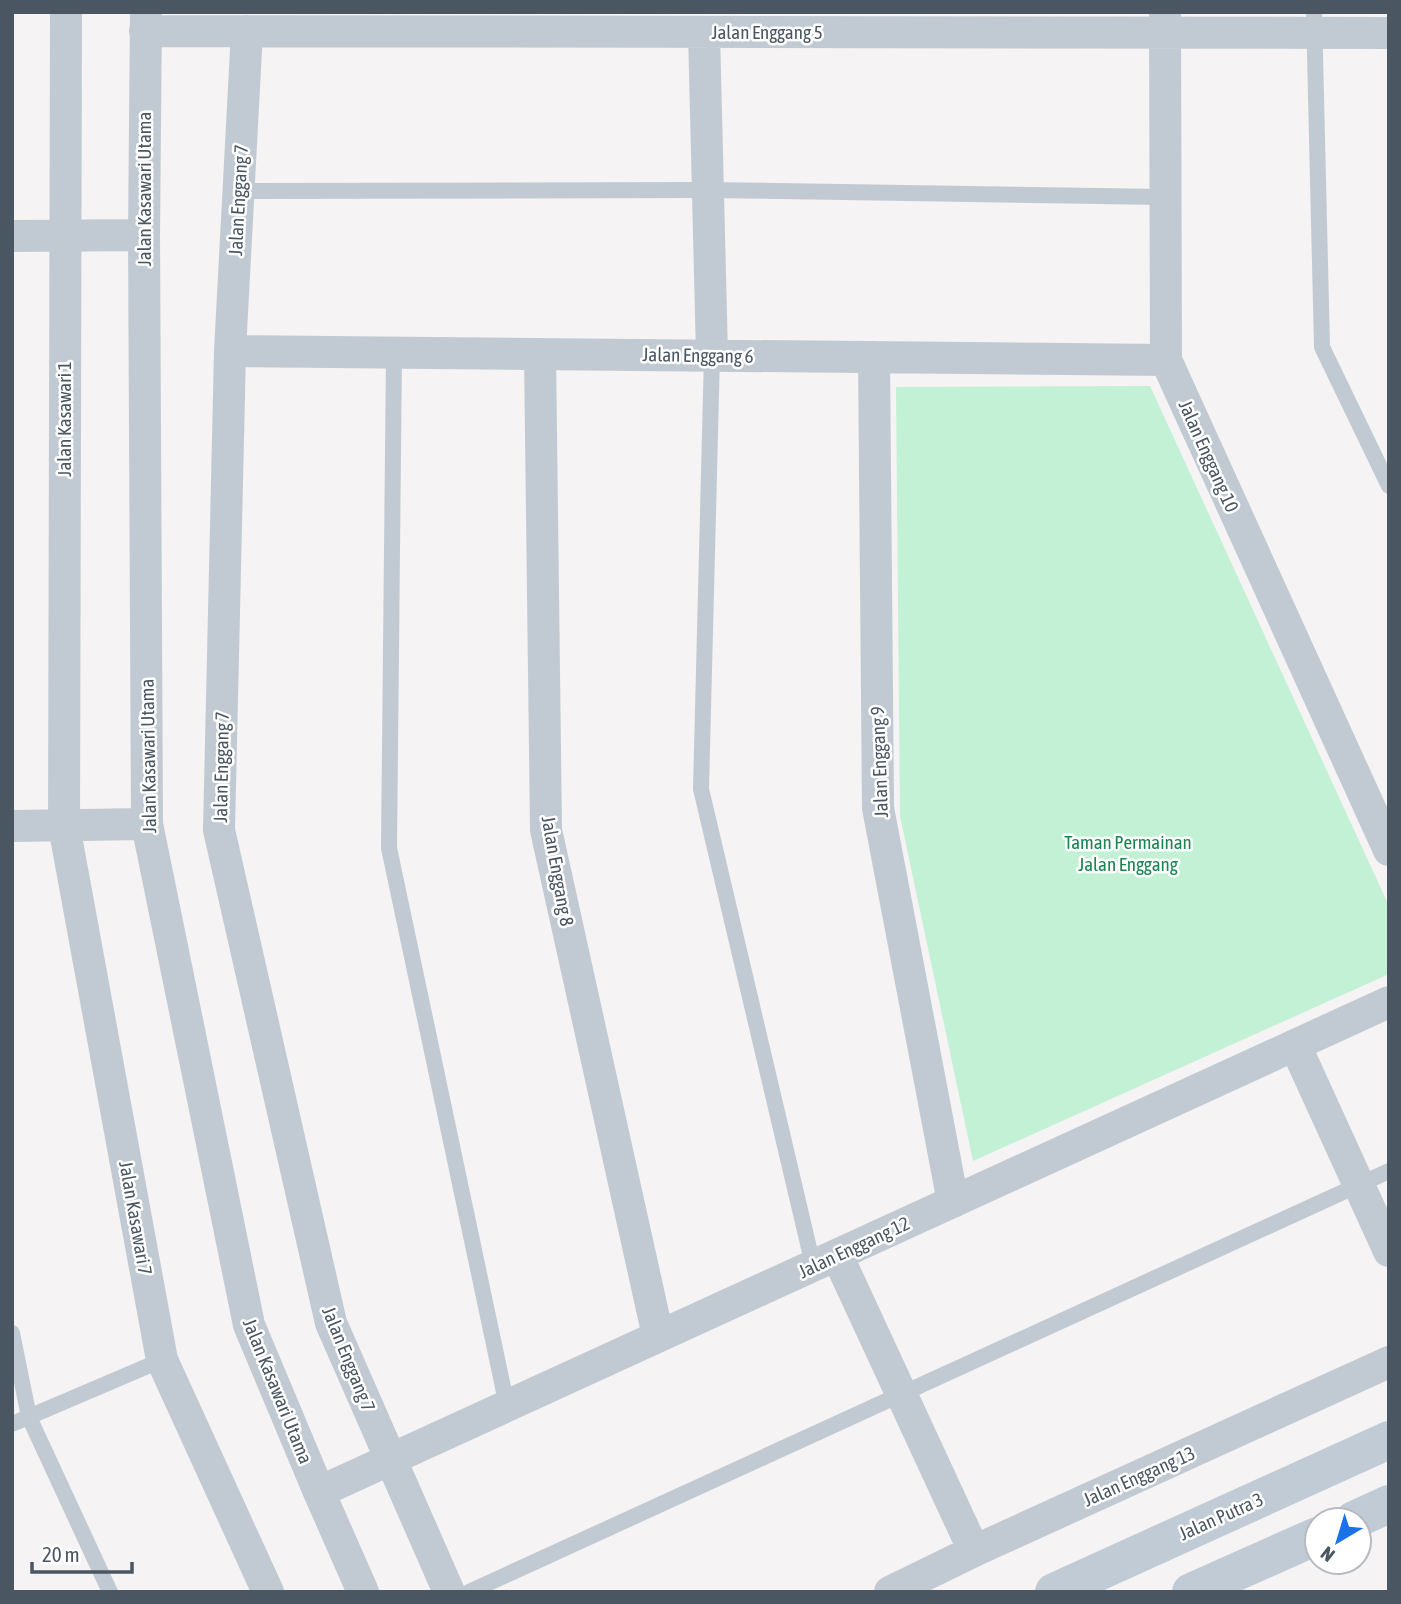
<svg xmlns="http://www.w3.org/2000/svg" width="1401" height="1604" viewBox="0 0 1401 1604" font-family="'Asap Condensed',sans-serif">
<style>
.park{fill:#c3f1d5}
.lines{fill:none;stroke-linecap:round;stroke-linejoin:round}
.lane{stroke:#c1cad2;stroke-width:16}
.street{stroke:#c1cad2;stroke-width:32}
.secondary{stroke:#c1cbd6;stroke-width:38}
.labels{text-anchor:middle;stroke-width:5;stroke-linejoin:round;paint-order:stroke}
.street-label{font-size:19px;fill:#4a5661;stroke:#fff}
.park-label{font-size:19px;fill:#17864f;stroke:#fff}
</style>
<rect width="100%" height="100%" fill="#f5f3f3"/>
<path class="park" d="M 1150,386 L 1389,906 L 1389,974 L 973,1161 L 900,816 L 896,387 Z"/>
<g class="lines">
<path class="lane" d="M 1314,12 L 1322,347 L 1389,486
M 239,191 L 708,190 L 1165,197
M 394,353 L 389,848 L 507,1406
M 712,355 L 701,789 L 813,1265
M 12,1333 L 29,1417 L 110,1592
M 12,1424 L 162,1360
M 469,1592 L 1389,1171"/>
<path class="street" d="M 66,12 L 64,826 L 162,1360 L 268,1592
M 146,12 L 144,235 L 147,824 L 249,1325 L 319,1492 L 363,1592
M 1165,14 L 1166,360 L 1389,850
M 145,31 L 1389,33
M 247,31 L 230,351 L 219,830 L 331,1323 L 449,1592
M 704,32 L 712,355
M 12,236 L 144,235
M 230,351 L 1166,360
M 540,354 L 546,830 L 658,1336
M 874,357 L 878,808 L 953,1202
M 12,826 L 147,824
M 1295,1045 L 1389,1251
M 837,1255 L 974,1551
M 319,1492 L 1389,1002
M 890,1592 L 974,1551 L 1389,1362"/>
<path class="secondary" d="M 1354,1520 L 1389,1504
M 1054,1592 L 1389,1440
M 1191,1592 L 1317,1536"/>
</g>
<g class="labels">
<g class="street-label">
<text x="767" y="39">Jalan Enggang 5</text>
<text transform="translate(144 189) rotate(-90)" y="7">Jalan Kasawari Utama</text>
<text transform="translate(238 200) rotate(-87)" y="7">Jalan Enggang 7</text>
<text transform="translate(698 355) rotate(1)" y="7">Jalan Enggang 6</text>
<text transform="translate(64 419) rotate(-90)" y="7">Jalan Kasawari 1</text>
<text transform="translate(1209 456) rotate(66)" y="7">Jalan Enggang 10</text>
<text transform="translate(148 756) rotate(-91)" y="7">Jalan Kasawari Utama</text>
<text transform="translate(879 762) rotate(-92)" y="7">Jalan Enggang 9</text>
<text transform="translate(221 767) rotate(-89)" y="7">Jalan Enggang 7</text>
<text transform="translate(558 871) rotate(80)" y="7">Jalan Enggang 8</text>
<text transform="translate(136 1218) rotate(80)" y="7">Jalan Kasawari 7</text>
<text transform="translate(854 1247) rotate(-25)" y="7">Jalan Enggang 12</text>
<text transform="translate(349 1359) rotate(68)" y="7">Jalan Enggang 7</text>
<text transform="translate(278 1391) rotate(68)" y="7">Jalan Kasawari Utama</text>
<text transform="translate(1139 1476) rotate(-24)" y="7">Jalan Enggang 13</text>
<text transform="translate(1221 1516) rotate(-24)" y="7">Jalan Putra 3</text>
</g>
<g class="park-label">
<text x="1128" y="849">Taman Permainan<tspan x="1128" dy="22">Jalan Enggang</tspan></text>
</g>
</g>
<rect width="1401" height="1604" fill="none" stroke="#4a5661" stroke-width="28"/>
<g transform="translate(1338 1541) rotate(218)"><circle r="33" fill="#ffffff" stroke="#b7bbc0" stroke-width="2"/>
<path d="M0-5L12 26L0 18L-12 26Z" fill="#1a73e8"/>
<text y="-10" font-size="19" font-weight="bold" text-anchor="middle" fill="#4a5661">N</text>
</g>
<path d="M32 1562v10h100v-10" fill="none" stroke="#4a5661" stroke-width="3.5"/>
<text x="42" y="1562" font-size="21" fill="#4a5661" stroke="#ffffff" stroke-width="5" paint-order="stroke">20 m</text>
</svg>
